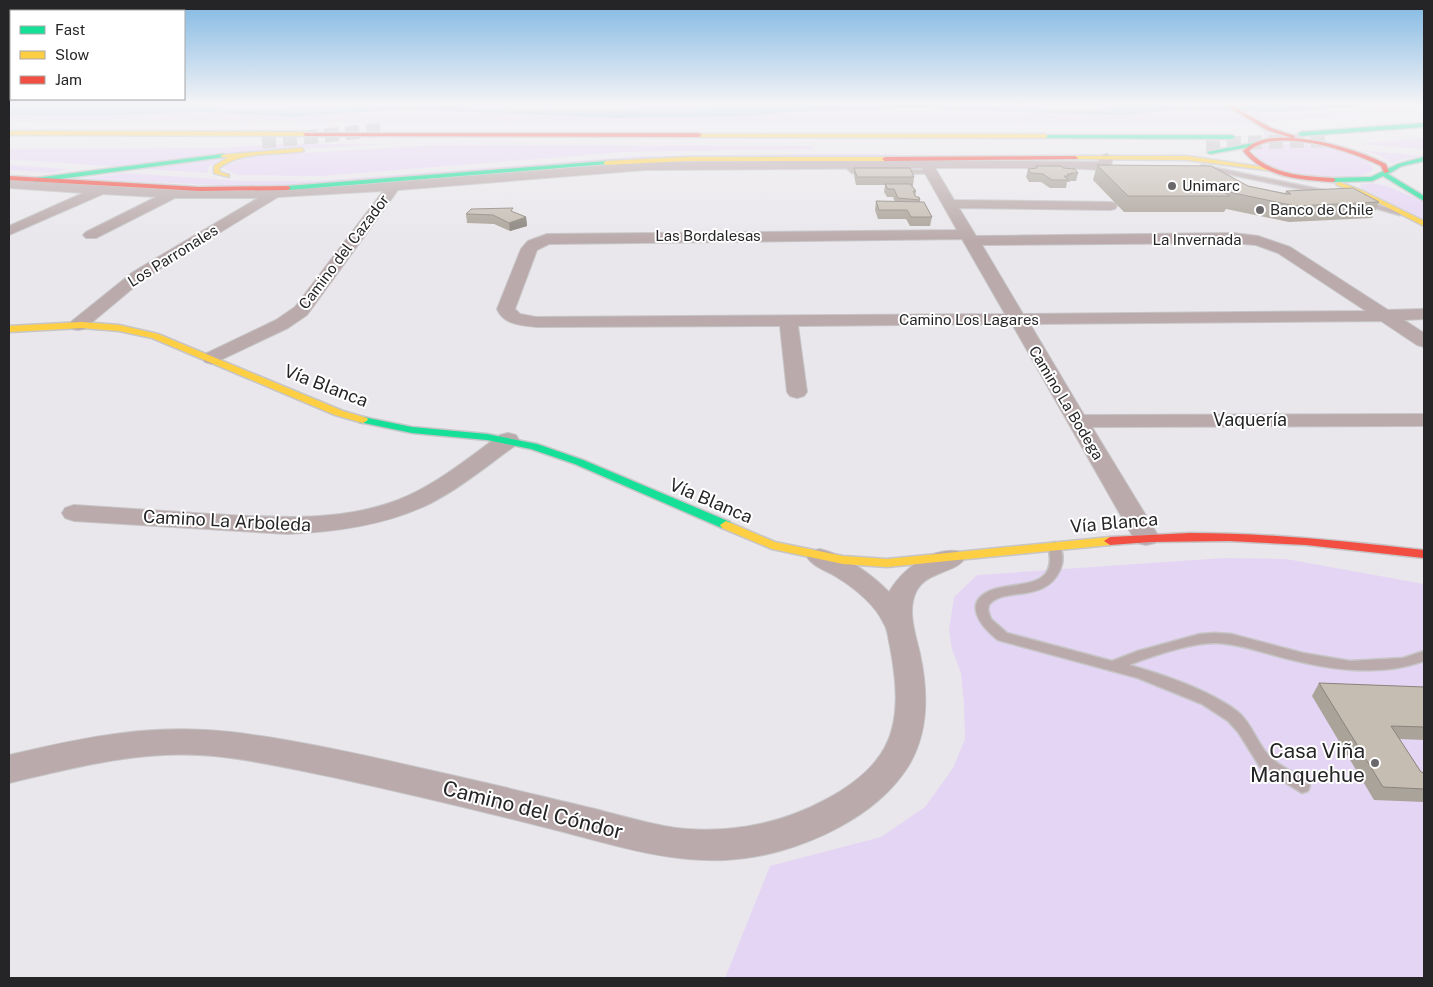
<svg xmlns="http://www.w3.org/2000/svg" width="1433" height="987" viewBox="0 0 1433 987" font-family="'Public Sans',sans-serif">
<style>
.green{fill:#e5d5f4}
.water{fill:#88bedb;fill-rule:evenodd}
.lines{fill:none;stroke-linecap:round;stroke-linejoin:round}
.highway-tunnel{stroke:#c2c0c4;stroke-width:14;stroke-dasharray:14 7;stroke-linecap:butt}
.lane-casing{stroke:#c6c5c7;stroke-width:3}
.street-casing{stroke:#c6c5c7;stroke-width:2}
.fast-casing{stroke:#c6c5c7;stroke-width:3}
.slow-casing{stroke:#c6c5c7;stroke-width:3}
.jam-casing{stroke:#c6c5c7;stroke-width:3}
.lane{fill:#baaaab;fill-rule:evenodd}
.street{fill:#baaaab;fill-rule:evenodd}
.fast{fill:#16e098;fill-rule:evenodd}
.slow{fill:#ffcf43;fill-rule:evenodd}
.jam{fill:#f24e42;fill-rule:evenodd}
.wall{fill:#aaa399}
.shaded-wall{fill:#8b847d}
.building{fill:#c6bdb2;stroke:#8b847d}
.poi-dot{fill:#6a686b;stroke:#fff;stroke-width:2}
.labels{text-anchor:middle;stroke-width:4;stroke-linejoin:round;paint-order:stroke}
.far-poi-label{font-size:15px;fill:#252426;stroke:#fff;text-anchor:start}
.far-street-label{font-size:15px;fill:#252426;stroke:#fff}
.street-label{font-size:18px;fill:#252426;stroke:#fff}
.near-poi-label{font-size:21px;fill:#252426;stroke:#fff;text-anchor:end}
.near-street-label{font-size:21px;fill:#252426;stroke:#fff}
</style>
<rect width="100%" height="100%" fill="#e9e7eb"/>
<path class="green" d="M 9,104 L 1424,104 L 1424,110 L 1254,123 L 1280,135 L 1276,138 L 1263,139 L 1264,132 L 1251,123 L 9,122 Z
M 1424,138 L 1424,149 L 1361,144 Z
M 1295,143 C 1311,146 1368,151 1373,169 C 1362,186 1281,173 1264,163 C 1260,160 1256,155 1253,151 C 1263,142 1282,144 1295,143 Z
M 283,144 L 391,144 L 243,152 L 121,167 L 9,159 L 9,149 L 222,148 Z
M 438,145 L 811,146 L 815,149 L 625,152 L 322,176 L 237,175 L 223,168 L 226,165 L 255,156 Z
M 1365,151 L 1424,156 L 1403,159 L 1392,163 L 1379,155 Z
M 800,154 L 898,154 L 898,156 L 686,156 L 264,187 L 80,179 L 122,173 L 246,181 L 318,181 L 639,156 Z
M 222,158 L 209,166 L 207,173 L 147,169 Z
M 9,165 L 66,169 L 53,173 L 9,170 Z
M 1372,183 L 1387,186 L 1424,202 L 1424,219 L 1362,189 L 1360,185 Z
M 1224,558 L 1286,559 L 1424,584 L 1424,978 L 725,978 L 770,866 L 881,837 L 925,807 L 953,768 L 965,739 L 964,704 L 961,673 L 952,649 L 949,630 L 954,597 L 977,575 Z"/>
<path class="water" d="M 9,104 L 192,104 L 223,109 L 291,109 L 500,104 L 458,107 L 473,109 L 583,110 L 894,104 L 1146,104 L 1255,106 L 1284,104 L 1382,104 L 1371,106 L 1278,112 L 1175,109 L 1130,115 L 1109,115 L 915,108 L 789,112 L 753,116 L 615,118 L 404,109 L 293,117 L 203,112 L 94,116 L 9,115 ZM 1002,104 L 1117,105 L 1127,106 L 1093,110 L 1060,110 L 966,105 Z"/>
<g class="lines">
<path class="highway-tunnel" d="M 262,142 L 387,129
M 1206,144 L 1330,140"/>
<defs>
<path id="lane" d="M 843,163 L 847,163 L 856,170 L 869,170 L 872,172 L 869,174 L 852,173 L 843,165 Z
M 1202,165 L 1333,192 L 1336,194 L 1333,196 L 1200,168 L 1199,167 Z
M 931,170 L 933,171 L 933,173 L 897,174 L 894,172 L 897,170 Z
M 1363,201 L 1402,212 L 1403,213 L 1400,215 L 1361,204 L 1361,202 Z
M 1054,542 L 1058,543 C 1063,551 1064,561 1060,570 C 1045,604 1003,586 989,605 L 988,610 L 991,619 L 1007,633 L 1112,661 L 1138,651 L 1200,634 L 1215,633 L 1231,634 L 1303,653 L 1350,661 L 1403,658 L 1424,651 L 1424,661 C 1376,678 1325,669 1277,656 C 1258,651 1238,644 1217,643 C 1193,642 1152,656 1129,665 C 1162,674 1211,691 1238,712 C 1252,724 1257,743 1269,756 C 1279,766 1296,774 1308,781 L 1310,786 L 1308,791 L 1302,793 L 1260,767 L 1238,732 L 1228,721 L 1202,704 L 1138,678 L 998,640 C 981,627 961,602 992,590 C 1016,581 1060,591 1048,546 Z"/>
<path id="street" d="M 1107,154 L 1113,158 L 1110,169 L 1105,170 L 1058,168 L 935,168 L 954,200 L 1110,202 L 1115,203 L 1117,206 L 1115,209 L 1110,210 L 959,208 L 976,236 L 1233,233 L 1258,236 L 1290,247 L 1388,310 L 1424,309 L 1424,319 L 1404,320 L 1424,333 L 1424,347 L 1417,345 L 1381,321 L 1030,324 L 1084,415 L 1424,414 L 1424,426 L 1092,427 L 1159,537 L 1155,543 L 1146,545 L 1137,543 L 1133,537 L 1012,324 L 798,326 L 807,392 L 804,396 L 797,398 L 790,396 L 787,392 L 780,326 L 536,327 C 521,325 504,325 497,309 L 521,249 L 528,241 L 547,234 L 957,230 L 922,168 L 645,170 L 398,190 L 307,315 L 288,328 L 212,364 L 205,362 L 202,358 L 205,354 L 276,320 L 295,307 L 383,191 L 278,197 L 145,278 L 84,329 L 78,330 L 72,329 L 69,325 L 72,321 L 133,272 L 258,198 L 175,198 L 96,238 L 86,238 L 83,235 L 86,232 L 156,197 L 103,194 L 9,235 L 9,226 L 83,193 L 9,188 L 9,180 L 173,190 L 237,191 L 331,187 L 645,162 L 926,160 L 1098,162 L 1103,155 ZM 962,239 L 1005,314 L 536,317 L 520,314 L 515,309 L 537,250 L 549,244 ZM 1233,243 L 1256,245 L 1278,253 L 1366,311 L 1023,314 L 982,245 Z
M 508,433 L 516,435 L 519,440 L 516,445 C 488,465 462,487 431,503 C 387,525 336,532 287,534 L 74,521 L 65,518 L 62,513 L 65,508 L 74,505 C 119,508 165,511 210,514 C 273,517 337,523 398,500 C 436,485 467,459 500,435 Z
M 820,549 C 846,556 870,573 889,592 C 902,569 934,545 961,552 L 965,558 C 956,573 928,571 917,590 C 906,610 916,635 920,654 C 929,696 929,739 903,774 C 867,824 788,857 726,860 C 662,863 602,841 540,826 C 473,809 405,793 337,778 C 296,770 256,760 214,756 C 143,749 77,767 9,783 L 9,755 C 85,737 152,723 231,732 C 312,742 393,762 473,780 C 513,789 552,799 591,808 C 615,814 639,821 664,826 C 718,836 777,826 825,800 C 848,788 873,770 885,747 C 901,717 896,679 890,646 C 888,639 888,630 884,624 C 875,604 853,587 835,576 C 825,570 813,567 807,557 L 811,551 Z"/>
<path id="fast" d="M 1424,123 L 1424,127 L 1301,136 L 1298,134 L 1301,132 Z
M 1043,135 L 1232,135 L 1235,137 L 1232,139 L 1045,138 Z
M 1253,143 L 1255,146 L 1210,154 L 1207,152 Z
M 223,154 L 225,155 L 225,157 L 59,179 L 35,182 L 32,180 L 35,178 Z
M 1424,157 L 1424,161 L 1402,166 L 1388,174 L 1424,196 L 1424,201 L 1383,176 L 1372,181 L 1333,182 L 1330,180 L 1333,178 L 1371,177 L 1398,164 Z
M 606,161 L 608,162 L 608,164 L 288,190 L 285,188 L 288,186 Z
M 363,417 L 412,427 L 487,434 L 537,444 L 583,460 L 730,522 L 732,525 L 730,528 L 722,528 L 575,464 L 531,449 L 487,440 L 412,433 L 359,422 L 358,420 Z"/>
<path id="slow" d="M 9,131 L 305,132 L 308,134 L 305,136 L 9,135 Z
M 697,134 L 1045,134 L 1048,136 L 1045,138 L 699,137 Z
M 302,148 L 304,151 C 275,156 244,150 219,168 L 220,172 L 229,175 L 229,177 L 214,173 L 214,166 L 228,157 L 221,157 L 221,155 Z
M 1075,156 L 1187,156 L 1276,169 L 1273,171 L 1187,160 L 1073,159 L 1072,158 Z
M 687,157 L 885,157 L 888,159 L 885,161 L 687,161 L 606,165 L 603,163 L 606,161 Z
M 1339,182 L 1363,191 L 1424,221 L 1424,226 L 1359,193 L 1337,185 L 1336,184 Z
M 82,322 L 119,325 L 158,334 L 343,411 L 367,418 L 368,420 L 363,423 L 335,415 L 152,338 L 119,331 L 82,328 L 9,332 L 9,326 Z
M 726,521 L 775,542 L 843,556 L 887,559 L 1110,537 L 1116,541 L 1110,545 L 887,567 L 843,564 L 772,549 L 722,528 L 720,525 Z"/>
<path id="jam" d="M 1223,104 L 1229,104 L 1271,128 L 1295,136 L 1294,138 C 1326,141 1358,150 1386,164 L 1389,172 L 1384,173 L 1381,166 C 1352,151 1277,126 1249,151 C 1270,175 1303,176 1333,178 L 1336,180 L 1333,182 C 1301,180 1265,178 1243,151 C 1256,138 1274,137 1292,138 L 1267,130 Z
M 303,133 L 699,133 L 702,135 L 699,137 L 305,136 Z
M 1075,156 L 1078,158 L 1077,159 L 885,161 L 882,159 L 885,157 Z
M 9,176 L 199,187 L 288,186 L 291,188 L 288,190 L 199,191 L 9,180 Z
M 1190,533 C 1268,533 1346,541 1424,550 L 1424,558 L 1306,545 L 1229,541 L 1150,542 L 1110,545 L 1104,541 L 1110,537 Z"/>
</defs>
<use href="#lane" class="lane-casing"/>
<use href="#street" class="street-casing"/>
<use href="#fast" class="fast-casing"/>
<use href="#slow" class="slow-casing"/>
<use href="#jam" class="jam-casing"/>
<use href="#lane" class="lane"/>
<use href="#street" class="street"/>
<use href="#fast" class="fast"/>
<use href="#slow" class="slow"/>
<use href="#jam" class="jam"/>
</g>
<path class="wall" d="M 1097,165 L 1248,186 L 1285,193 L 1286,191 L 1379,202 L 1372,218 L 1289,222 L 1226,209 L 1224,212 L 1124,212 L 1093,180 Z
M 1036,166 L 1063,168 L 1078,173 L 1076,181 L 1070,181 L 1070,182 L 1067,182 L 1066,188 L 1050,188 L 1041,182 L 1029,182 L 1026,177 L 1028,169 L 1036,168 Z
M 854,168 L 914,177 L 913,186 L 912,186 L 916,191 L 915,196 L 920,200 L 920,202 L 932,217 L 930,226 L 910,226 L 906,219 L 878,219 L 875,210 L 876,201 L 895,202 L 893,197 L 887,197 L 884,192 L 885,185 L 856,185 L 854,176 Z
M 514,212 L 526,217 L 527,226 L 510,231 L 494,224 L 467,223 L 466,214 Z
M 1319,683 L 1424,687 L 1424,740 L 1399,739 L 1421,772 L 1424,773 L 1424,802 L 1374,800 L 1312,696 Z"/>
<path class="shaded-wall" d="M 526,217 L 527,226 L 510,231 L 509,223 Z"/>
<path class="building" d="M 1097,165 L 1211,166 L 1248,186 L 1286,194 L 1291,194 L 1286,191 L 1353,188 L 1379,202 L 1295,206 L 1229,192 L 1224,192 L 1230,196 L 1128,196 Z
M 1036,166 L 1061,166 L 1063,168 L 1075,169 L 1078,173 L 1071,173 L 1072,174 L 1067,174 L 1069,176 L 1064,176 L 1068,180 L 1052,180 L 1043,174 L 1031,173 L 1028,169 L 1037,168 Z
M 854,168 L 910,168 L 914,177 L 857,177 Z
M 885,184 L 910,184 L 916,191 L 913,191 L 916,197 L 919,197 L 920,200 L 898,198 L 894,189 L 888,189 Z
M 876,201 L 924,202 L 932,217 L 911,217 L 907,210 L 879,210 Z
M 513,208 L 511,211 L 526,217 L 509,223 L 493,215 L 466,214 L 471,209 Z
M 1319,683 L 1424,687 L 1424,727 L 1391,726 L 1421,772 L 1424,773 L 1424,789 L 1383,787 Z"/>
<linearGradient id="sky" x2="0" y2="1"><stop stop-color="#81b8e3"/><stop offset="0.43" stop-color="#f5f4f6"/><stop offset="1" stop-color="#f5f4f6" stop-opacity="0"/></linearGradient>
<rect width="1433" height="242" fill="url(#sky)"/>
<g class="poi-dot">
<circle cx="1172" cy="186" r="5"/>
<circle cx="1260" cy="210" r="5"/>
<circle cx="1375" cy="763" r="5"/>
</g>
<g class="labels">
<g class="far-poi-label">
<text x="1182" y="191">Unimarc</text>
<text x="1270" y="215">Banco de Chile</text>
</g>
<g class="far-street-label">
<text x="708" y="241">Las Bordalesas</text>
<text x="1197" y="245">La Invernada</text>
<text transform="translate(344 252) rotate(-53)" y="5">Camino del Cazador</text>
<text transform="translate(173 256) rotate(-32)" y="5">Los Parronales</text>
<text x="969" y="325">Camino Los Lagares</text>
<text transform="translate(1066 403) rotate(59)" y="5">Camino La Bodega</text>
</g>
<g class="street-label">
<text transform="translate(326 386) rotate(21)" y="6">Vía Blanca</text>
<text x="1250" y="426">Vaquería</text>
<text transform="translate(711 501) rotate(23)" y="6">Vía Blanca</text>
<text transform="translate(227 521) rotate(3)" y="6">Camino La Arboleda</text>
<text transform="translate(1114 523) rotate(-5)" y="6">Vía Blanca</text>
</g>
<g class="near-poi-label">
<text x="1365" y="758">Casa Viña<tspan x="1365" dy="24">Manquehue</tspan></text>
</g>
<g class="near-street-label">
<text transform="translate(533 810) rotate(14)" y="7">Camino del Cóndor</text>
</g>
</g>
<rect width="1433" height="987" fill="none" stroke="#252426" stroke-width="20"/>
<rect x="10" y="10" width="175" height="90" fill="#ffffff" stroke="#a8a7a8"/>
<rect x="20" y="26" width="25" height="8" fill="#16e098" stroke="#a8a7a8"/>
<text x="55" y="35" font-size="15" fill="#252426">Fast</text>
<rect x="20" y="51" width="25" height="8" fill="#ffcf43" stroke="#a8a7a8"/>
<text x="55" y="60" font-size="15" fill="#252426">Slow</text>
<rect x="20" y="76" width="25" height="8" fill="#f24e42" stroke="#a8a7a8"/>
<text x="55" y="85" font-size="15" fill="#252426">Jam</text>
</svg>
